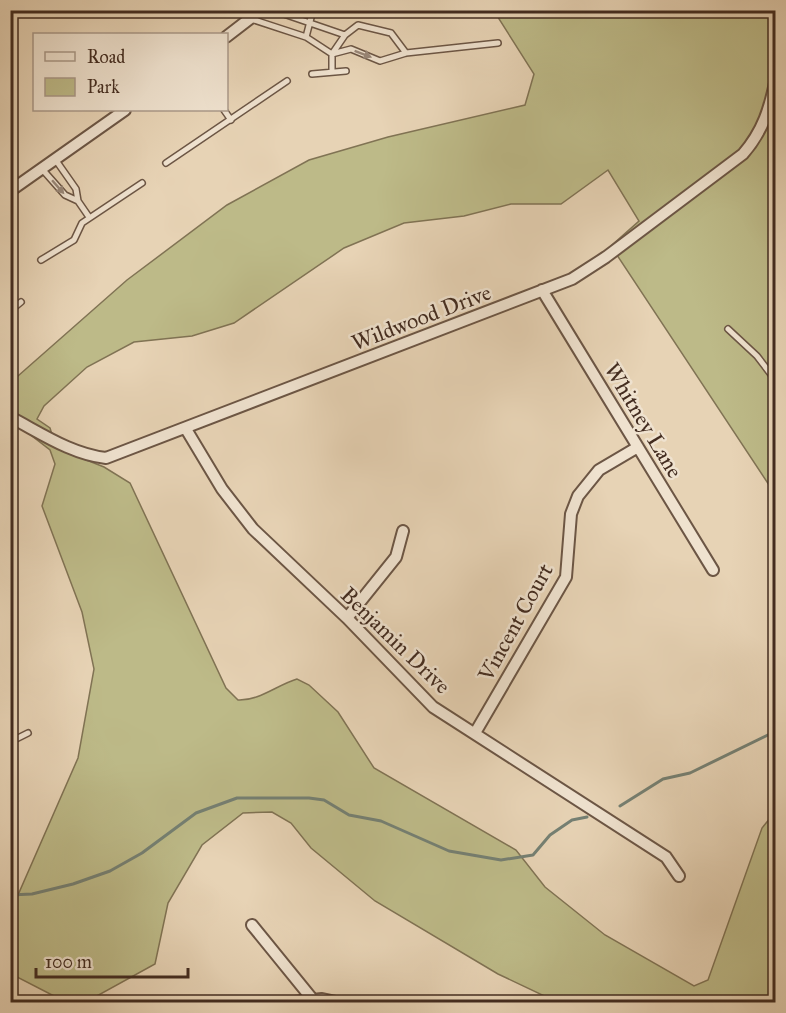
<svg xmlns="http://www.w3.org/2000/svg" width="786" height="1013" viewBox="0 0 786 1013" font-family="'IM FELL Great Primer',serif">
<style>
.green{fill:#bdba88;stroke:#807354;stroke-width:1.5}
.lines{fill:none;stroke-linecap:round;stroke-linejoin:round}
.stream{stroke:#758073;stroke-width:3}
.service-casing{stroke:#6c5645;stroke-width:8}
.minor-casing{stroke:#6c5645;stroke-width:14}
.service{stroke:#efe2cf;stroke-width:5}
.minor{stroke:#efe2cf;stroke-width:10}
.oneway{fill:#998778}
.labels{text-anchor:middle;stroke-width:5;stroke-linejoin:round;paint-order:stroke}
.street-label{font-size:22px;fill:#432c20;stroke:#efe2cf}
</style>
<rect width="100%" height="100%" fill="#e7d3b5"/>
<filter id="stains"><feTurbulence type="fractalNoise" baseFrequency=".00333" numOctaves="4"/><feColorMatrix values="0 0 0 0 .2 0 0 0 0 .09 0 0 0 0 .02 0 0 0 .5 -.17"/></filter>
<radialGradient id="worn" r=".72"><stop offset=".6" stop-color="#630" stop-opacity="0"/><stop offset="1" stop-color="#630" stop-opacity=".3"/></radialGradient>
<path class="green" d="M 494,11 L 775,11 L 775,494 L 611,246 L 639,221 L 608,170 L 561,204 L 511,204 L 464,216 L 404,223 L 344,248 L 234,323 L 192,336 L 134,342 L 87,367 L 44,406 L 37,419 L 50,428 L 56,448 L 104,467 L 130,483 L 226,688 L 238,700 C 259,701 277,685 297,679 L 309,685 L 338,712 L 374,768 L 516,850 L 545,887 L 605,935 L 694,986 L 708,980 L 762,828 L 775,812 L 775,1002 L 557,1002 L 498,974 L 375,901 L 311,848 L 291,823 L 272,812 L 243,813 L 202,845 L 168,903 L 155,964 L 86,1002 L 54,996 L 17,977 L 11,965 L 11,911 L 78,758 L 94,669 L 82,612 L 42,506 L 55,464 L 50,450 L 28,433 L 11,424 L 17,413 L 11,409 L 10,383 L 127,280 L 227,205 L 309,160 L 388,137 L 525,105 L 534,74 Z"/>
<g class="lines">
<path class="stream" d="M 620,806 L 663,779 L 690,773 L 776,731
M 10,895 L 32,894 L 73,884 L 110,871 L 142,853 L 196,813 L 237,798 L 309,798 L 324,800 L 349,815 L 381,821 L 449,851 L 501,860 L 533,855 L 550,835 L 572,820 L 587,817"/>
<defs>
<path id="service" d="M 272,10 L 345,35 L 358,25 L 391,33 L 406,53
M 251,19 L 306,37 L 332,54 L 351,49 L 380,61 L 406,53 L 498,43
M 306,37 L 313,10
M 332,72 L 332,54 L 345,35
M 312,74 L 346,71
M 224,110 L 231,120
M 55,159 L 76,189 L 78,201 L 89,217
M 166,163 L 287,81
M 42,169 L 65,195 L 78,201
M 41,260 L 74,240 L 82,223 L 142,183
M 10,311 L 21,302
M 728,329 L 757,356 L 776,381
M 10,742 L 28,733"/>
<path id="minor" d="M 226,37 L 261,10
M 10,191 L 125,110
M 542,290 L 713,570
M 10,417 C 41,433 71,454 106,458 L 572,279 L 606,257 L 743,154 C 763,131 770,108 776,78
M 186,429 L 222,489 L 253,529 L 347,618 L 433,707 L 666,857 L 679,876
M 347,618 L 396,557 L 403,531
M 475,733 L 566,577 L 571,514 L 578,496 L 599,470 L 638,447
M 252,925 L 313,1000
M 295,1002 L 322,999 L 336,1002"/>
</defs>
<use href="#service" class="service-casing"/>
<use href="#minor" class="minor-casing"/>
<use href="#service" class="service"/>
<use href="#minor" class="minor"/>
</g>
<defs><path id="oneway-solid" d="M-6-.8H1V-3.2L6.5 0L1 3.2V.8H-6Z" transform="scale(1.5)"/></defs>
<g class="oneway">
<use href="#oneway-solid" transform="translate(363 54) rotate(21)"/>
<use href="#oneway-solid" transform="translate(58 187) rotate(49)"/>
</g>
<g class="labels">
<g class="street-label">
<text transform="translate(421 317) rotate(-21)" y="8">Wildwood Drive</text>
<text transform="translate(644 420) rotate(59)" y="8">Whitney Lane</text>
<text transform="translate(515 622) rotate(-61)" y="8">Vincent Court</text>
<text transform="translate(396 640) rotate(44)" y="8">Benjamin Drive</text>
</g>
</g>
<rect width="786" height="1013" fill="none" stroke="#e7d3b5" stroke-width="36"/>
<rect x="12" y="12" width="762" height="989" fill="none" stroke="#432c20" stroke-width="3"/>
<rect x="18" y="18" width="750" height="977" fill="none" stroke="#432c20" stroke-width="1.5"/>
<rect x="33" y="33" width="195" height="78" fill="#efe2cf" stroke="#aa9989" stroke-width="1.5"/>
<rect x="45" y="52" width="30" height="9" fill="#efe2cf" stroke="#aa9989" stroke-width="1.5"/>
<text x="87" y="63" font-size="18" fill="#432c20">Road</text>
<rect x="45" y="78" width="30" height="18" fill="#bdba88" stroke="#aa9989" stroke-width="1.5"/>
<text x="87" y="93" font-size="18" fill="#432c20">Park</text>
<path d="M36 968v9h152v-9" fill="none" stroke="#432c20" stroke-width="3"/>
<text x="45" y="968" font-size="18" fill="#432c20" stroke="#efe2cf" stroke-width="4.5" paint-order="stroke">100 m</text>
<rect width="100%" height="100%" filter="url(#stains)"/>
<rect width="100%" height="100%" fill="url(#worn)"/>
</svg>
